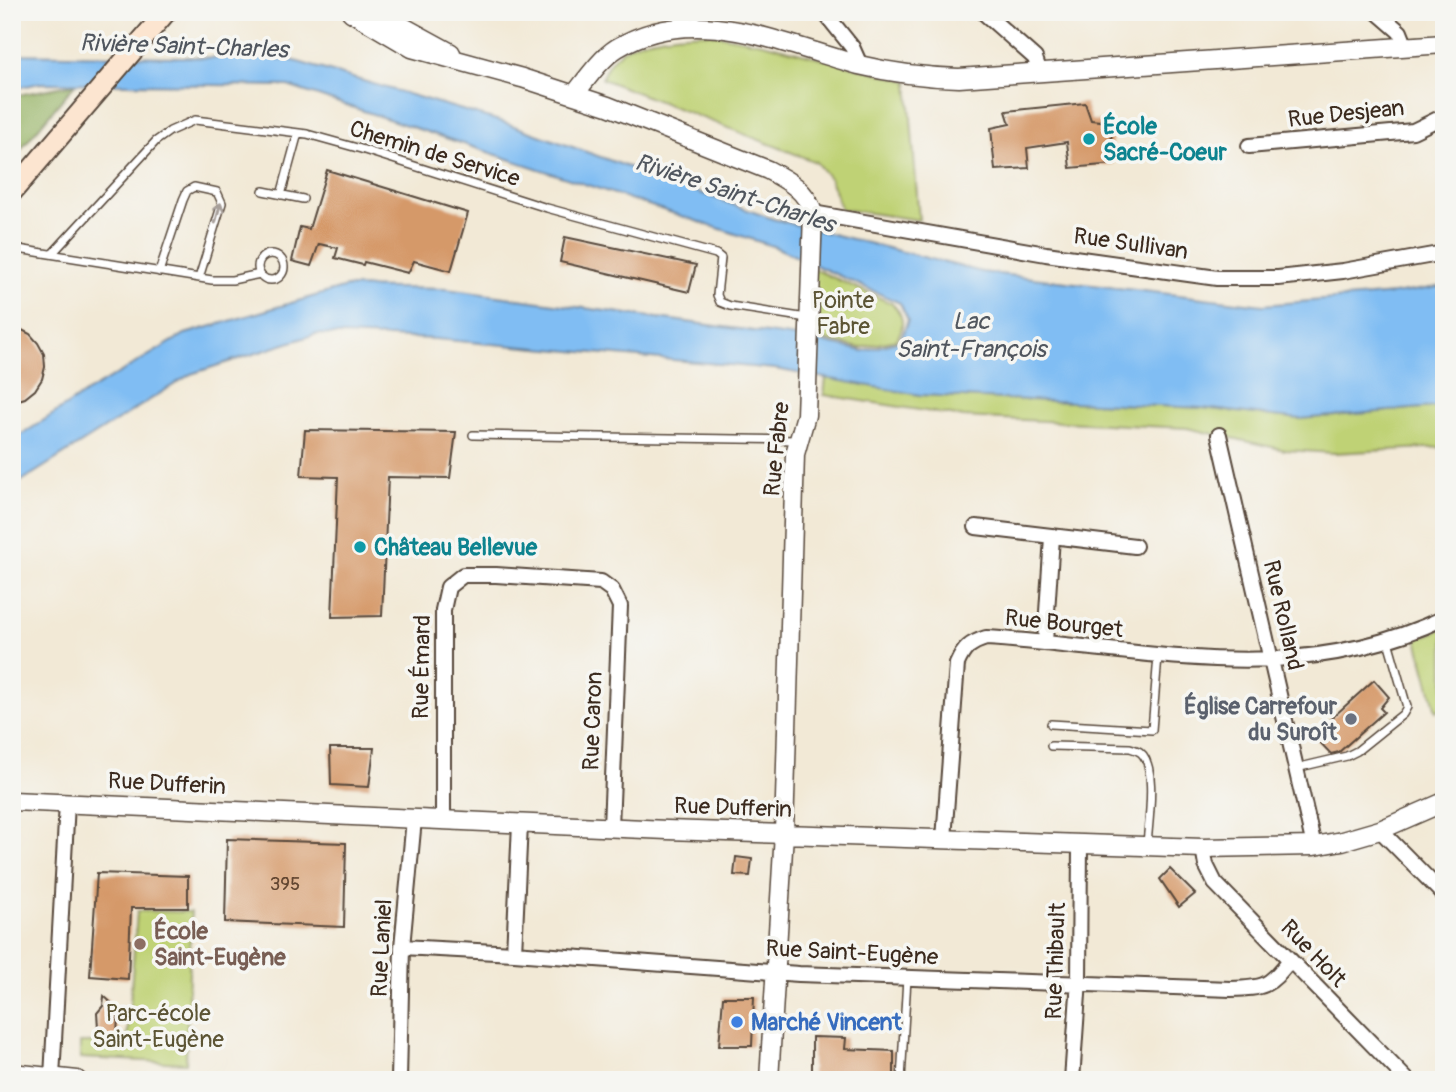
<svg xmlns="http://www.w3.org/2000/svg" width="1456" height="1092" viewBox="0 0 1456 1092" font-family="Pangolin,sans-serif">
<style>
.green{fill:#bfd275;stroke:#7d7e4a;stroke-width:2}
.forest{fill:#97b466;stroke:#696f42;stroke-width:2}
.water{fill:#80bdf3;stroke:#5e7488;stroke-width:2}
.building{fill:#d59969}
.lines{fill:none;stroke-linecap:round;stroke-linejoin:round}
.service-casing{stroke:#56473a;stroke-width:10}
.minor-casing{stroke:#56473a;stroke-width:18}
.tertiary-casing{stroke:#56473a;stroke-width:21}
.secondary-casing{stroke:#56473a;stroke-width:23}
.service{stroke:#fff;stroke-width:7}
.minor{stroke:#fff;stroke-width:14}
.tertiary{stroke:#fff;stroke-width:18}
.secondary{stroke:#fce5d0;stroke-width:19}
.oneway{stroke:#a79f9a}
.culture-dot{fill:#0f9aa8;stroke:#f6f6f2;stroke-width:2.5}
.worship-dot{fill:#6b7280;stroke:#f6f6f2;stroke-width:2.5}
.education-dot{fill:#8d6e63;stroke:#f6f6f2;stroke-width:2.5}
.shop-dot{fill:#3f7fe0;stroke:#f6f6f2;stroke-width:2.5}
.labels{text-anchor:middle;stroke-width:7;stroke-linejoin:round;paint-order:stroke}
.number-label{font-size:19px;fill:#624631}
.street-label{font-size:23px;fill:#3b2a1e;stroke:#f6f6f2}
.culture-label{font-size:23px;font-weight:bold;fill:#0d838f;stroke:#f6f6f2;text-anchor:start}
.park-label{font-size:23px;fill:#5c5434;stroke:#f6f6f2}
.worship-label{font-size:23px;font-weight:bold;fill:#5b616d;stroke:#f6f6f2;text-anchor:end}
.education-label{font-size:23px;font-weight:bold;fill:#785e54;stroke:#f6f6f2;text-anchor:start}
.shop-label{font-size:23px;font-weight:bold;fill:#366cbe;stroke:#f6f6f2;text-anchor:start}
.water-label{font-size:24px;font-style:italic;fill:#50565e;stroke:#f6f6f2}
</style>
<rect width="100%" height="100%" fill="#f6f6f2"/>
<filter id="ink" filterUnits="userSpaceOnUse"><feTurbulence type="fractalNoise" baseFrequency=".0143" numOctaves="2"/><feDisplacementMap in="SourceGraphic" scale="14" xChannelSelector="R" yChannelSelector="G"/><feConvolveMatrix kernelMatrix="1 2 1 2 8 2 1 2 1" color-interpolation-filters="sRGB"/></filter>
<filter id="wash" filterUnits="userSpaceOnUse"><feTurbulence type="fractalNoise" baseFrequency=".00686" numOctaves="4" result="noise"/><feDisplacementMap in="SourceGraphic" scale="28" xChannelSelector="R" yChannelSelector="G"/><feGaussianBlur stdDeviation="1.57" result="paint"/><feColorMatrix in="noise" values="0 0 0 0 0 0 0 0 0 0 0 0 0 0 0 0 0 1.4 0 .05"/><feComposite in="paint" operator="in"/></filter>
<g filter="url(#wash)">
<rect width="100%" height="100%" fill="#f2e9d6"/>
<path class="green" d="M 707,33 L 763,43 L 908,81 L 919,220 L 841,209 L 830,179 L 816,162 L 602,79 C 614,35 670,35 707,33 Z
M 814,269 L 891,303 C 903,313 906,326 896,340 L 860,348 L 812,337 Z
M 826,378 L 920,395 L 1202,408 L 1300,419 L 1444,406 L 1444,447 L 1334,453 L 1285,450 L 1187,428 L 963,417 L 824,395 Z
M 1444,628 L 1444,707 L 1436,711 L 1417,639 Z
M 137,911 L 191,912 L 186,1063 L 80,1058 L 80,1043 L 127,1043 Z"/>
<path class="forest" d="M 75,84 L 12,160 L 12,96 Z"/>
<path class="water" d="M 12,54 L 288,59 L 503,122 L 773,219 L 982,272 L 1263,305 L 1394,294 L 1444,286 L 1444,406 L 1300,419 L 1202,408 L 920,395 L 775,369 L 435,339 L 316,334 L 191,374 L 12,487 L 12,441 L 87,392 L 185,334 L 346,287 L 446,289 L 804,338 L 863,351 L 900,341 L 908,320 L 900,303 L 775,247 L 288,86 L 40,83 L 12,89 Z"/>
<g id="blocks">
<path class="building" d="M 1085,103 L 1091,120 L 1110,122 L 1114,164 L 1070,168 L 1067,142 L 1027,148 L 1029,168 L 995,170 L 991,128 L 1010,124 L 1006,111 Z
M 327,170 L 468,213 L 451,271 L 414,261 L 408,273 L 364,262 L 363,265 L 335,258 L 338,248 L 319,244 L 311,266 L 292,261 L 300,227 L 309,229 Z
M 565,237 L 696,265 L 689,292 L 560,262 Z
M 12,325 L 30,334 L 38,343 L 44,354 L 45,367 L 42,379 L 35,390 L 25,398 L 12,402 Z
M 305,430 L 456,432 L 450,478 L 388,477 L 382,616 L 332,617 L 338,477 L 301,476 Z
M 1374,680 L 1389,697 L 1380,708 L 1384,712 L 1339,752 L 1331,754 L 1313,735 Z
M 330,748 L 374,748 L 369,787 L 331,785 Z
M 227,839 L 346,843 L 344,927 L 225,922 Z
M 736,857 L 752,859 L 750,876 L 734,875 Z
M 1170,869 L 1195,894 L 1179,907 L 1160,879 Z
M 97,873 L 188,876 L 188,908 L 131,908 L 128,979 L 90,976 Z
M 104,996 L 118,1009 L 117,1043 L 99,1042 L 97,1013 L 103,1006 Z
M 723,997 L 754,997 L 752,1046 L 719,1046 Z
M 812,1037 L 846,1038 L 845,1049 L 894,1051 L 894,1080 L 812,1080 Z"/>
</g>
</g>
<g filter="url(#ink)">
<use href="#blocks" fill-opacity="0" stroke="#56473a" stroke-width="2"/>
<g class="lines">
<defs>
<path id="service" d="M 263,191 L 303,199
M 281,195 L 298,133
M 12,248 L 212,280 L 232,280 L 260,274
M 52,254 L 156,141 L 170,131 L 195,120 L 307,134 L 361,149 L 547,208 L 716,254 L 721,258 L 717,295 L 720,302 L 730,306 L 807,318
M258 267a13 13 0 1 1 26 0a13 13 0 1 1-26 0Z
M 159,272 L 183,200 L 187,191 L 194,187 L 217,192 L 222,203 L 199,278
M 473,435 L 798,440
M 1051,724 L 1152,730 L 1158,656
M 1051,746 L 1130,748 C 1133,749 1137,750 1140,752 C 1158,765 1148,825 1147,845
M 1296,768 L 1347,756 L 1357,751 L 1403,714 L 1407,707 L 1388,641
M 901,1080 L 907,978"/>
<path id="minor" d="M 824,12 L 852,47 L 860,65
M 983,12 L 1035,58 L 1040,73
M 1377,12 L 1400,32 L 1406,47
M 1249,146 L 1413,131 L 1444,116
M 813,213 L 1046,254 L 1217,278 L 1278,278 L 1343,271 L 1444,253
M 1219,435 L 1314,846
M 976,527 L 1135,546
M 1045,642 L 1052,537
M 443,820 L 443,610 L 448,587 L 463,575 L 496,575 L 601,582 L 612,590 L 620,606 L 611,827
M 1380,830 L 1444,895
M 944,839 L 957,664 C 964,648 970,643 986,638 C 1147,648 1289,691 1444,618
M 1203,848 L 1206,865 L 1215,883 L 1407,1080
M 402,947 L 514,953 L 799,974 L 1231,989 C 1264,988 1269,987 1289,961
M 514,953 L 520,824
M 52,1077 L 67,803
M 399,1080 L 402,947 L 414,819
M 1072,1080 L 1079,980 L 1080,844"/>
<path id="tertiary" d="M 351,12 L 412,48 L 522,78 L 608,106 L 768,170 C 789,181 806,190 813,213 L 806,415 L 795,454 L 784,833 L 769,1080
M 376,12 L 451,53
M 574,95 C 586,80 601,58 617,48 C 693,1 782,44 859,65 C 892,73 925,77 959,78 L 1444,44
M 12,801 L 667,830 L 1203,848 L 1314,846 L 1342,841 L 1380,830 L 1444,802
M 12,1073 L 77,1080"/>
<path id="secondary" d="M 12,192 L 166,12"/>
</defs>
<use href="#service" class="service-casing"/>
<use href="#minor" class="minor-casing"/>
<use href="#tertiary" class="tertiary-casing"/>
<use href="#secondary" class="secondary-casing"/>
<use href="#service" class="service"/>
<use href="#minor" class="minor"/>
<use href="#tertiary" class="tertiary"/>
<use href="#secondary" class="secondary"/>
</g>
<defs><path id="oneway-shaft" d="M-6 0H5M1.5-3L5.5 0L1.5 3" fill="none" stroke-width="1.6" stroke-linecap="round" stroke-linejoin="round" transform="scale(1.75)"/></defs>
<use class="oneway" href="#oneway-shaft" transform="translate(218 213) rotate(-75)"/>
</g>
<g class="culture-dot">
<circle cx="1089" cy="139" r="7"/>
<circle cx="360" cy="547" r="7"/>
</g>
<circle class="worship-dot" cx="1351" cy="719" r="7"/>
<circle class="education-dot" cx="140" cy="944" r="7"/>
<circle class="shop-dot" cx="737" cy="1022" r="7"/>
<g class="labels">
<g class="number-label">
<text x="285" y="890">395</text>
</g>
<g class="street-label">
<text transform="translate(1346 113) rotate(-6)" y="8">Rue Desjean</text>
<text transform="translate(435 153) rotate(17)" y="8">Chemin de Service</text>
<text transform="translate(1131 243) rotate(8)" y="8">Rue Sullivan</text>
<text transform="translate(776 449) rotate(-84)" y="8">Rue Fabre</text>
<text transform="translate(1284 615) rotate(77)" y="8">Rue Rolland</text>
<text transform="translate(1064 623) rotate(6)" y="8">Rue Bourget</text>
<text transform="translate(421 667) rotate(-89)" y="8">Rue Émard</text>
<text transform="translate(592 721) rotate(-88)" y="8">Rue Caron</text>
<text transform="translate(167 783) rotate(3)" y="8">Rue Dufferin</text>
<text transform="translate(733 807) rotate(2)" y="8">Rue Dufferin</text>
<text transform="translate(381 948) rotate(-87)" y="8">Rue Laniel</text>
<text transform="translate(852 952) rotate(3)" y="8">Rue Saint-Eugène</text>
<text transform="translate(1314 953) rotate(46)" y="8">Rue Holt</text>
<text transform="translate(1055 961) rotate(-88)" y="8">Rue Thibault</text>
</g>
<g class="culture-label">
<text x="1103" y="134">École<tspan x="1103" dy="26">Sacré-Coeur</tspan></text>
<text x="374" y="555">Château Bellevue</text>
</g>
<g class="park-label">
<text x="843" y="308">Pointe<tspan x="843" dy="26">Fabre</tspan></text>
<text x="158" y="1021">Parc-école<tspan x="158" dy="26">Saint-Eugène</tspan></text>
</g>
<g class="worship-label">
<text x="1337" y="714">Église Carrefour<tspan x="1337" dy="26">du Suroît</tspan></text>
</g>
<g class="education-label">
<text x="154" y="939">École<tspan x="154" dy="26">Saint-Eugène</tspan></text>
</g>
<g class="shop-label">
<text x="751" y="1030">Marché Vincent</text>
</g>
<g class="water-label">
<text transform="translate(184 46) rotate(2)" y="8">Rivière Saint-Charles</text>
<text transform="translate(735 193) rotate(18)" y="8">Rivière Saint-Charles</text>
<text x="971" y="329">Lac<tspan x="971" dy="28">Saint-François</tspan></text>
</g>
</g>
<rect width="1456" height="1092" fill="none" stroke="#f6f6f2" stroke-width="42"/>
</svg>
